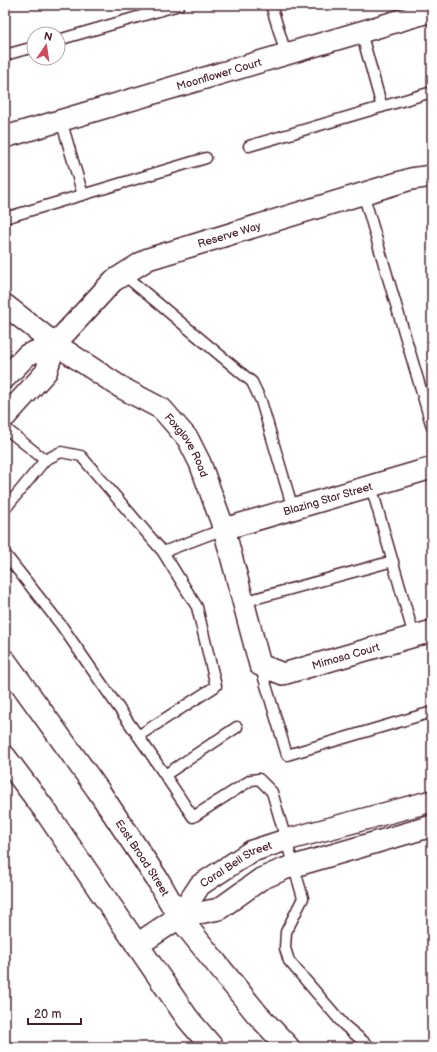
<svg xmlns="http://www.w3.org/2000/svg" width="437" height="1052" viewBox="0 0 437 1052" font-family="'Balsamiq Sans',sans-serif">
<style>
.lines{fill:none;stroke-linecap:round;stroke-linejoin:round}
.lane-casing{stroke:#4a1f2b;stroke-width:13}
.street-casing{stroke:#4a1f2b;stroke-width:24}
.secondary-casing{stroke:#4a1f2b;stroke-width:25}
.lane{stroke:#fff;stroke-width:10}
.street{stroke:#fff;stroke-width:21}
.secondary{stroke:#fff;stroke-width:22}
.labels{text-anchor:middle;stroke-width:3;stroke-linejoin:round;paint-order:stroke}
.street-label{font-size:11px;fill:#4a1f2b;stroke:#fff}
</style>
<rect width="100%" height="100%" fill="#fff"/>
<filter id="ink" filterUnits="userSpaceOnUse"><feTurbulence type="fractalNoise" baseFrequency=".025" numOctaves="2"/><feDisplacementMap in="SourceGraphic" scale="8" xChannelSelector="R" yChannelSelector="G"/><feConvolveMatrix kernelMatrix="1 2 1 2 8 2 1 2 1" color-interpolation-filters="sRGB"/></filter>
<g filter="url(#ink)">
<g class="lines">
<defs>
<path id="lane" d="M 271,5 L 286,54
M 361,32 L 382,107
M 58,40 L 179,5
M 5,55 L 34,47
M 61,120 L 83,195
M 249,146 L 432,92
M 363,193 L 432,427
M 5,218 L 206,158
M 123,274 L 252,382 L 261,401 L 293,509
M 5,428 L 45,460 L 5,509
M 45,460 L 61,452 L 81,456 L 163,552 L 197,607 L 216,686 L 138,736
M 371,486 L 414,636
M 163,552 L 224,529
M 5,554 L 61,625 L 150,753 L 193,817 L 251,780 L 259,779 L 272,792 L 303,898 L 286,932 L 285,948 L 289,961 L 344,1025 L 370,1047
M 243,602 L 393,561
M 260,665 L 287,755 L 432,712
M 165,775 L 237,727"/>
<g id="street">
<path id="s1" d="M 5,137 L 432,11"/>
<path id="s2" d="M 5,305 L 55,344 L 122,388 L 162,409 L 188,439 L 200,463 L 224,529 L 260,665 L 283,674 L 432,631"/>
<path d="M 5,378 L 27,355 L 55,344"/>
<path id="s3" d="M 5,417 L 46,372 L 55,344 L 113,281 L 148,259 L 411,179 L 432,176"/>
<path id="s4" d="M 224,529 L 432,468"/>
<path id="s5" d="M 179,917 L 200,885 L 252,851 L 286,840 L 432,801"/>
<path d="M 179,917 L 219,909 L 261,879 L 284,869 L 432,826"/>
</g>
<g id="secondary">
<path id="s6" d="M 5,661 L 98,790 L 159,882 L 179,917 L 257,1014 L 288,1047"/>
<path d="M 5,757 L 44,809 L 188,1019 L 212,1047"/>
<path d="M 137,945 L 179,917"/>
</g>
</defs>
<use href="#lane" class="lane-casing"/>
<use href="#street" class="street-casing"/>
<use href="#secondary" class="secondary-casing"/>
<use href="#lane" class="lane"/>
<use href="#street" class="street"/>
<use href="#secondary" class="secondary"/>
</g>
</g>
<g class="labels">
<g class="street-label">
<text dy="4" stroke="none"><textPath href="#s1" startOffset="223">Moonflower Court</textPath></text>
<text dy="4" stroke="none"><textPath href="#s3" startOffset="302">Reserve Way</textPath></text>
<text dy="4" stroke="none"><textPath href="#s2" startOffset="233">Foxglove Road</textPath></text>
<text dy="4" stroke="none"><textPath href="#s4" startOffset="108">Blazing Star Street</textPath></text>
<text dy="4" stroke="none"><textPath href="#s2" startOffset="556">Mimosa Court</textPath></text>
<text dy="4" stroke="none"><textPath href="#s6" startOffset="240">East Broad Street</textPath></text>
<text dy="4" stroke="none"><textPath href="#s5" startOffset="80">Coral Bell Street</textPath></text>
</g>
</g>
<rect width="437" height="1052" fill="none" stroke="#fff" stroke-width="20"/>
<rect x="10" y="10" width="417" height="1032" fill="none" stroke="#4a1f2b" stroke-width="1.5" filter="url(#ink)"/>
<g transform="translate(46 46) rotate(13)"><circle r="19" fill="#ffffff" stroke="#b7a5aa"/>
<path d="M0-3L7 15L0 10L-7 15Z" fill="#d1495b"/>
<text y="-6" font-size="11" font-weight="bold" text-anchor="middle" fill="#4a1f2b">N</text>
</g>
<path d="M28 1018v6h53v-6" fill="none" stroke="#4a1f2b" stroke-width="2"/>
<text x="34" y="1018" font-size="12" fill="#4a1f2b" stroke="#ffffff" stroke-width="3" paint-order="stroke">20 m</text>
</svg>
